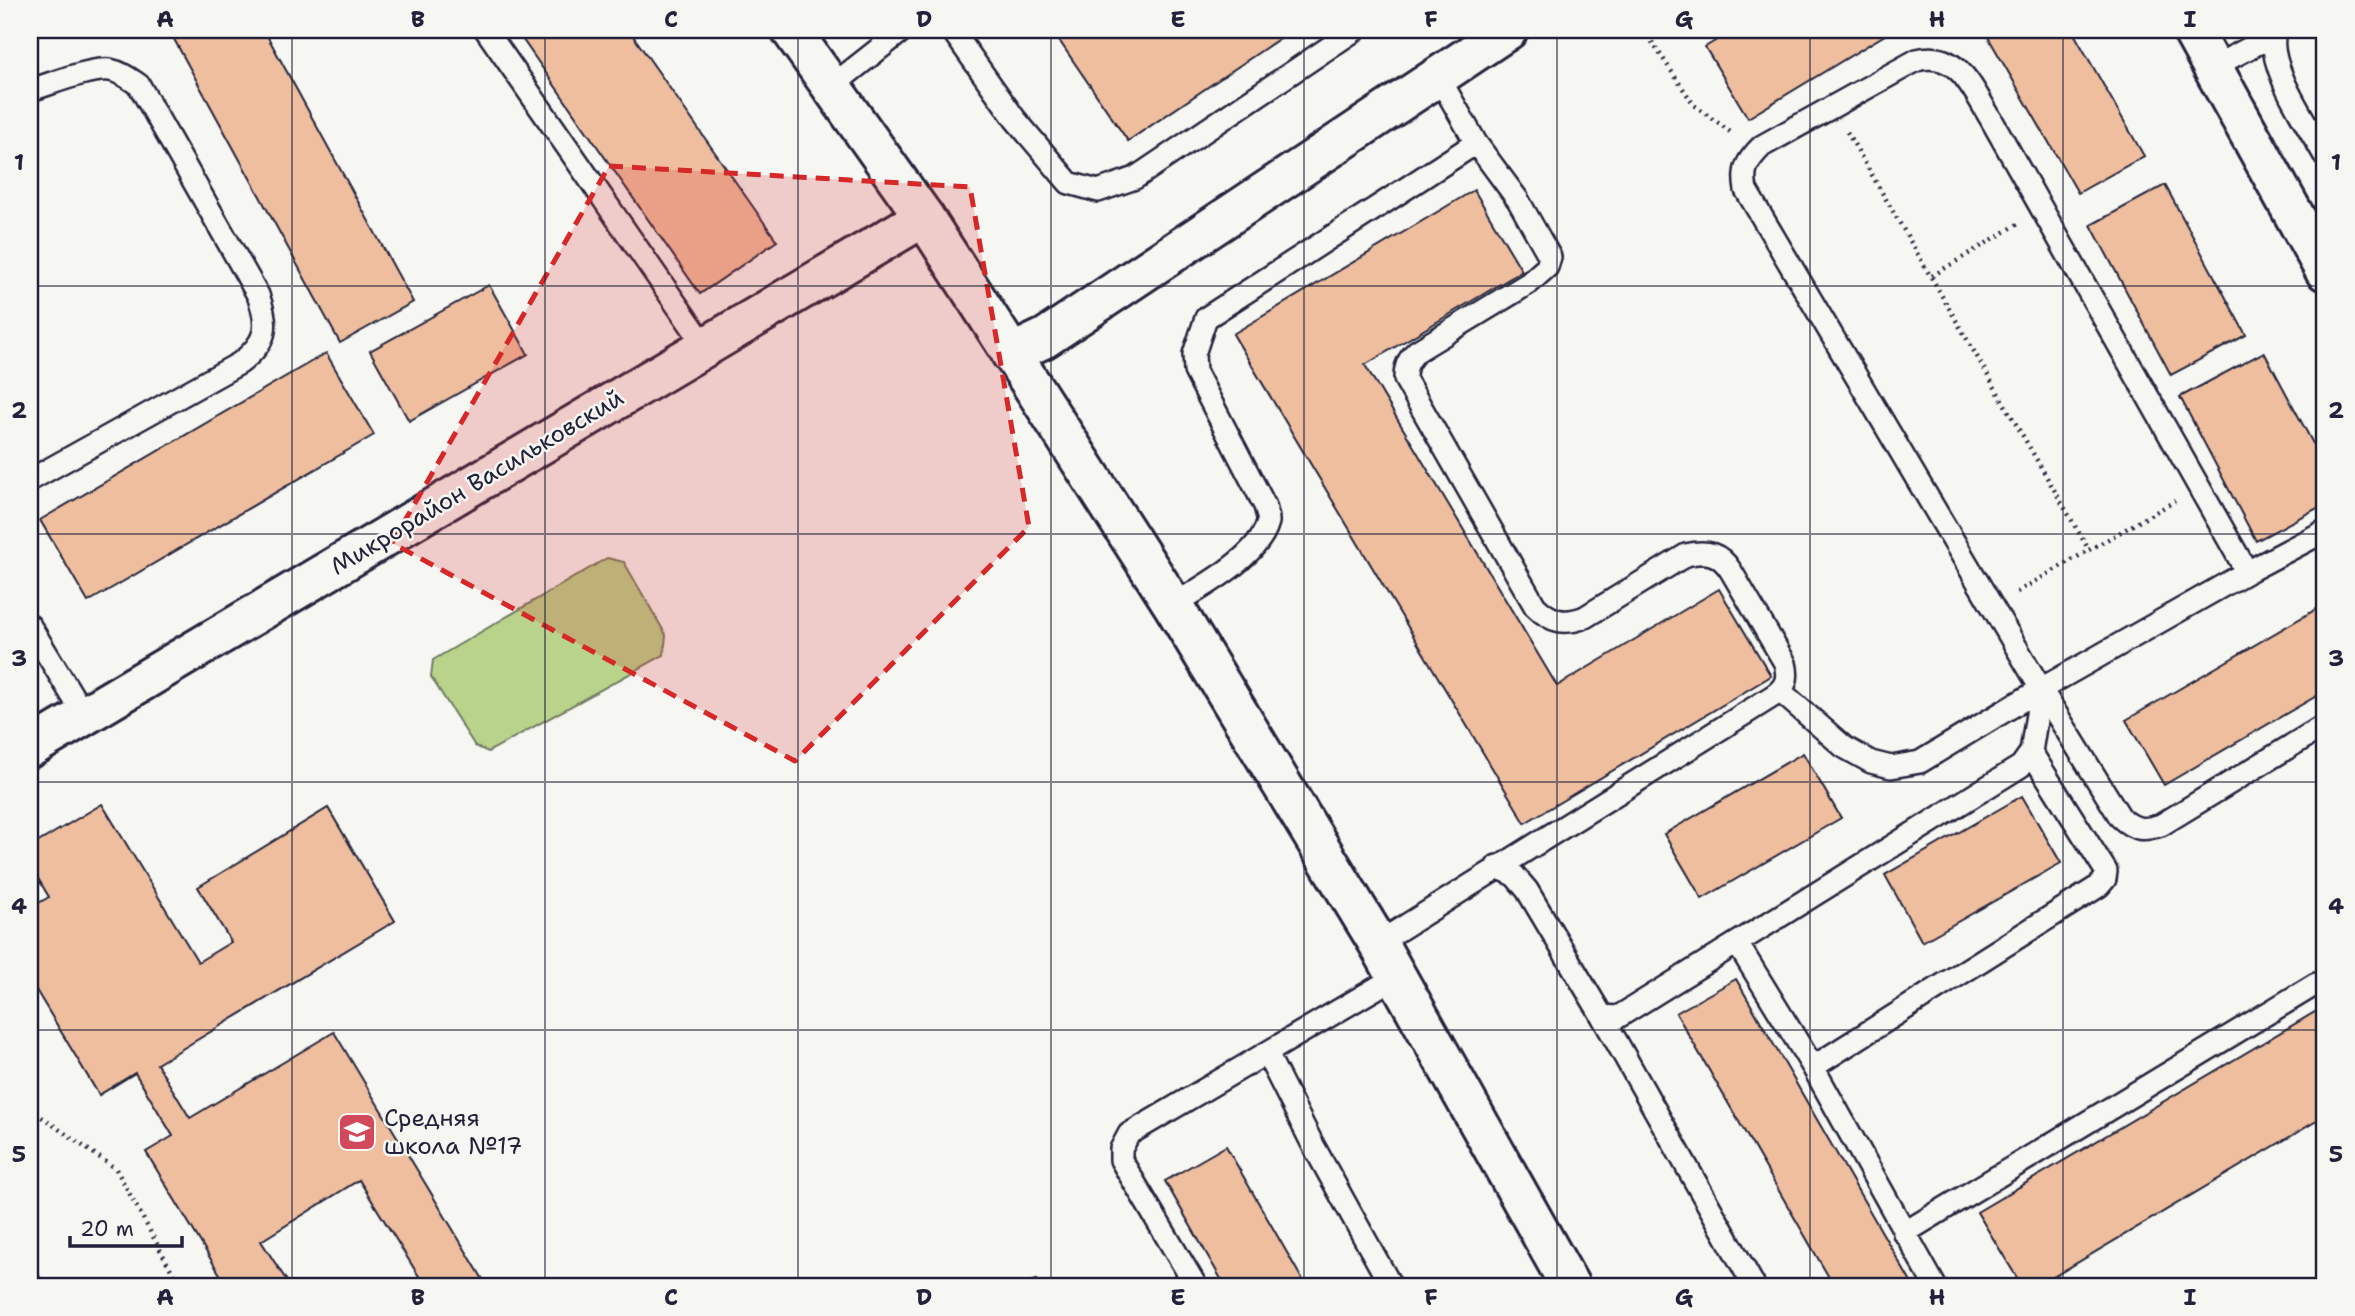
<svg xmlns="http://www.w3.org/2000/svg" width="2355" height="1316" viewBox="0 0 2355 1316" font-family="'Shantell Sans',sans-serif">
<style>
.green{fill:#b9d38b;stroke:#6e7a63;stroke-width:2}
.building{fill:#efbe9f;stroke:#22223b;stroke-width:2}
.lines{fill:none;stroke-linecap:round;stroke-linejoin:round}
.service-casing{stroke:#22223b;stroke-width:26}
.minor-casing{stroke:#22223b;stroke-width:44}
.tertiary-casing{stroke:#22223b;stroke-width:44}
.path{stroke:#22223b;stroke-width:4.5;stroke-dasharray:2 5;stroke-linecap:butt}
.service{stroke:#f6f6f2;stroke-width:21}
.minor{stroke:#f6f6f2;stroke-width:38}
.tertiary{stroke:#f6f6f2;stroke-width:38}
.marked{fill:#d62828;fill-opacity:0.2;stroke:#d62828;stroke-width:5;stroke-dasharray:14 9;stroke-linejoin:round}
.grid{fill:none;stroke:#22223b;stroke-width:2;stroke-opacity:0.55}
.labels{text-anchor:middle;stroke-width:5;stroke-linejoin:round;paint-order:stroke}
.street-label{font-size:24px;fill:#22223b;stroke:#f6f6f2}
.poi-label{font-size:24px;fill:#22223b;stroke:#f6f6f2;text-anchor:start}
.neatline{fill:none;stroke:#22223b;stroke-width:2.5}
.grid-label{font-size:23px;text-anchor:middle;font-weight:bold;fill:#22223b}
</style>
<rect width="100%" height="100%" fill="#f6f6f2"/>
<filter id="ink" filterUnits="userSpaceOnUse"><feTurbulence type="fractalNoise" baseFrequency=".0143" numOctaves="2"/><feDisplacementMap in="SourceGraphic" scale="14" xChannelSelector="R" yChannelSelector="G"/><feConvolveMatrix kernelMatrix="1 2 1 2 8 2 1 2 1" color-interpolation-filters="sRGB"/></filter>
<g filter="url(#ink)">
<path class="green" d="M 607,558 L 624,562 L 666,635 L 664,655 L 488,752 L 475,746 L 431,677 L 433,660 Z"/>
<path class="building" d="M 169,30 L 264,30 L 413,302 L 340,343 Z
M 516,30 L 629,30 L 777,241 L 700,294 Z
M 1052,30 L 1143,30 L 1145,32 L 1148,30 L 1292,30 L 1128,141 Z
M 1734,30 L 1893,30 L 1748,118 L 1705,47 Z
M 1984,30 L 2072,30 L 2144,156 L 2078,193 Z
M 2165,185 L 2246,335 L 2171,375 L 2091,225 Z
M 1474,190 L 1522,271 L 1365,365 L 1557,686 L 1719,589 L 1771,676 L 1525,823 L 1233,334 Z
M 489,285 L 528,354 L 409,421 L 370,351 Z
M 2264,352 L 2325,466 L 2325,504 L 2256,541 L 2180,397 Z
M 326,353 L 374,435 L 88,602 L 40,520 Z
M 2325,604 L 2325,691 L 2164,785 L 2126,720 Z
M 1803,753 L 1841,818 L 1702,899 L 1664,834 Z
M 2022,796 L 2061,863 L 1922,942 L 1885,875 Z
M 102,804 L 198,962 L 231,942 L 198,887 L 328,808 L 395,921 L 157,1064 L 190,1118 L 334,1032 L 487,1286 L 425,1286 L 359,1180 L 261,1241 L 290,1286 L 227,1286 L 146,1152 L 173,1136 L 135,1073 L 99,1095 L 30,980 L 30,908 L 49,897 L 30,865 L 30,847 Z
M 1736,979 L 1913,1286 L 1834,1286 L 1676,1013 Z
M 2325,1006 L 2325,1116 L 2038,1286 L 2022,1286 L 1977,1212 Z
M 1226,1146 L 1306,1286 L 1225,1286 L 1165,1181 Z
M 35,1269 L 45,1286 L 30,1286 L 30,1271 Z
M 1037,1280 L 1040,1286 L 1015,1286 Z"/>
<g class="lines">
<defs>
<path id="service" d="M 486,30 L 706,347
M 952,30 L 1015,119 L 1069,183 L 1098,191 L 1135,178 L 1355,30
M 2276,30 C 2263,62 2309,126 2325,156
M 2213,67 L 2274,35
M 832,86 L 903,30
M 30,90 C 51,84 89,68 110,70 C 121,72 130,79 139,85 L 258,295 C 270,327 267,342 240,363 L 30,480
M 2247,572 L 1991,119 C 1973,90 1958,49 1917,60 L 1762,146 C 1747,161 1742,169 1746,190 L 2041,689 L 2247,572 L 2325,531
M 1173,605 C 1202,587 1259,557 1268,522 C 1269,518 1266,511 1265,506 L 1195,371 L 1194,354 L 1206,318 L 1476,143
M 30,626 L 84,715
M 2041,689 L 2120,817 C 2134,830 2143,831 2161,825 L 2325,725
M 1780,691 L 1844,747 L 1871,762 L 1891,767 L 1920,762 L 2041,689
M 1497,866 L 1515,876 L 1527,890 L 1602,1016 L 1618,1017 L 2021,766 L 2031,752 L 2041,689
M 1378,943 L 1773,696 C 1786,687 1789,679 1785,663 L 1731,571 C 1720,553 1707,550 1686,555 L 1585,617 C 1565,625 1551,622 1535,606 L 1405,379 C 1405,366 1408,360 1417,351 L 1529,283 L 1547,267 L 1550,257 L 1518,200 L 1476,143 L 1438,76
M 1737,943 L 1813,1067 L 1935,1286
M 1602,1016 L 1754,1286
M 1267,1054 L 1313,1145 L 1391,1286
M 1813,1067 L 2099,886 L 2105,879 L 2106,871 L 2031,752
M 1904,1233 L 2316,984
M 1196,1286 L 1121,1160 L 1121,1149 L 1129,1134 L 1397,976"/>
<path id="minor" d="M 2192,30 L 2325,271
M 1011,354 L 1045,338 L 1508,30
M 30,748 L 924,217"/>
<path id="tertiary" d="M 791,30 L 924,217 L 1173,605 L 1378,943 L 1570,1286"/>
</defs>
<use href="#service" class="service-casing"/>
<use href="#minor" class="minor-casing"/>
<use href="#tertiary" class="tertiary-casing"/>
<path class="path" d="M 1644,30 L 1694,105 L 1733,134
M 1847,132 L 2089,550 L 2175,501
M 1932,276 L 2018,224
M 2017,592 L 2089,550
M 30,1109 L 116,1169 L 180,1286"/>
<use href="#service" class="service"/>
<use href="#minor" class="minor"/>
<use href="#tertiary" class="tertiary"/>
</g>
</g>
<path class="marked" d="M 609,166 L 970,187 L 1029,527 L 795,761 L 392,543 Z"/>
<path class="grid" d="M 292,30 L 292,1286M 545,30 L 545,1286M 798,30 L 798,1286M 1051,30 L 1051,1286M 1304,30 L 1304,1286M 1557,30 L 1557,1286M 1810,30 L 1810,1286M 2063,30 L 2063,1286M 30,286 L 2325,286M 30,534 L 2325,534M 30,782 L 2325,782M 30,1030 L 2325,1030"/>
<defs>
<symbol id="school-square" viewBox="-11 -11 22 22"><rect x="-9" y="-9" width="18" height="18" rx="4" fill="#d1495b" stroke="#f6f6f2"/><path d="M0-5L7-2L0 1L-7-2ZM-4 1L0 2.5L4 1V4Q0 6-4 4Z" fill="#fff"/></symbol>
</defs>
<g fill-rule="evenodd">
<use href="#school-square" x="335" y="1110" width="44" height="44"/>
</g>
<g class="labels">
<g class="street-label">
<text transform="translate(477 482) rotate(-31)" y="8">Микрорайон Васильковский</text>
</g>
<g class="poi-label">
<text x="384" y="1126">Средняя<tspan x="384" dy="28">школа №17</tspan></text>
</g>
</g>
<rect width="2355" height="1316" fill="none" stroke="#f6f6f2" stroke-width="77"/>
<path d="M70 1236v10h112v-10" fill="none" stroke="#22223b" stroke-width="3.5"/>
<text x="80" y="1236" font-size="21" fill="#22223b" stroke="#f6f6f2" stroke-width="5" paint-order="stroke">20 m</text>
<rect x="38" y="38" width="2278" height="1240" class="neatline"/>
<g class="grid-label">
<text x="165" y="27">A</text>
<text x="418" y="27">B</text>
<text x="671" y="27">C</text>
<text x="924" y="27">D</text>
<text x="1178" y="27">E</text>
<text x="1431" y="27">F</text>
<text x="1684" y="27">G</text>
<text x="1937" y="27">H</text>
<text x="2190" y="27">I</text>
<text x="19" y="170">1</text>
<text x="2336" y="170">1</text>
<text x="19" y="418">2</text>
<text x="2336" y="418">2</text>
<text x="19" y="666">3</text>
<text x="2336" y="666">3</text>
<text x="19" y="914">4</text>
<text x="2336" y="914">4</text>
<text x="19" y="1162">5</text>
<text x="2336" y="1162">5</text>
<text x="165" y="1305">A</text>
<text x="418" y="1305">B</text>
<text x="671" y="1305">C</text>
<text x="924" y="1305">D</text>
<text x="1178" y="1305">E</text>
<text x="1431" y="1305">F</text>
<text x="1684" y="1305">G</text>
<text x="1937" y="1305">H</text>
<text x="2190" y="1305">I</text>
</g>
</svg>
